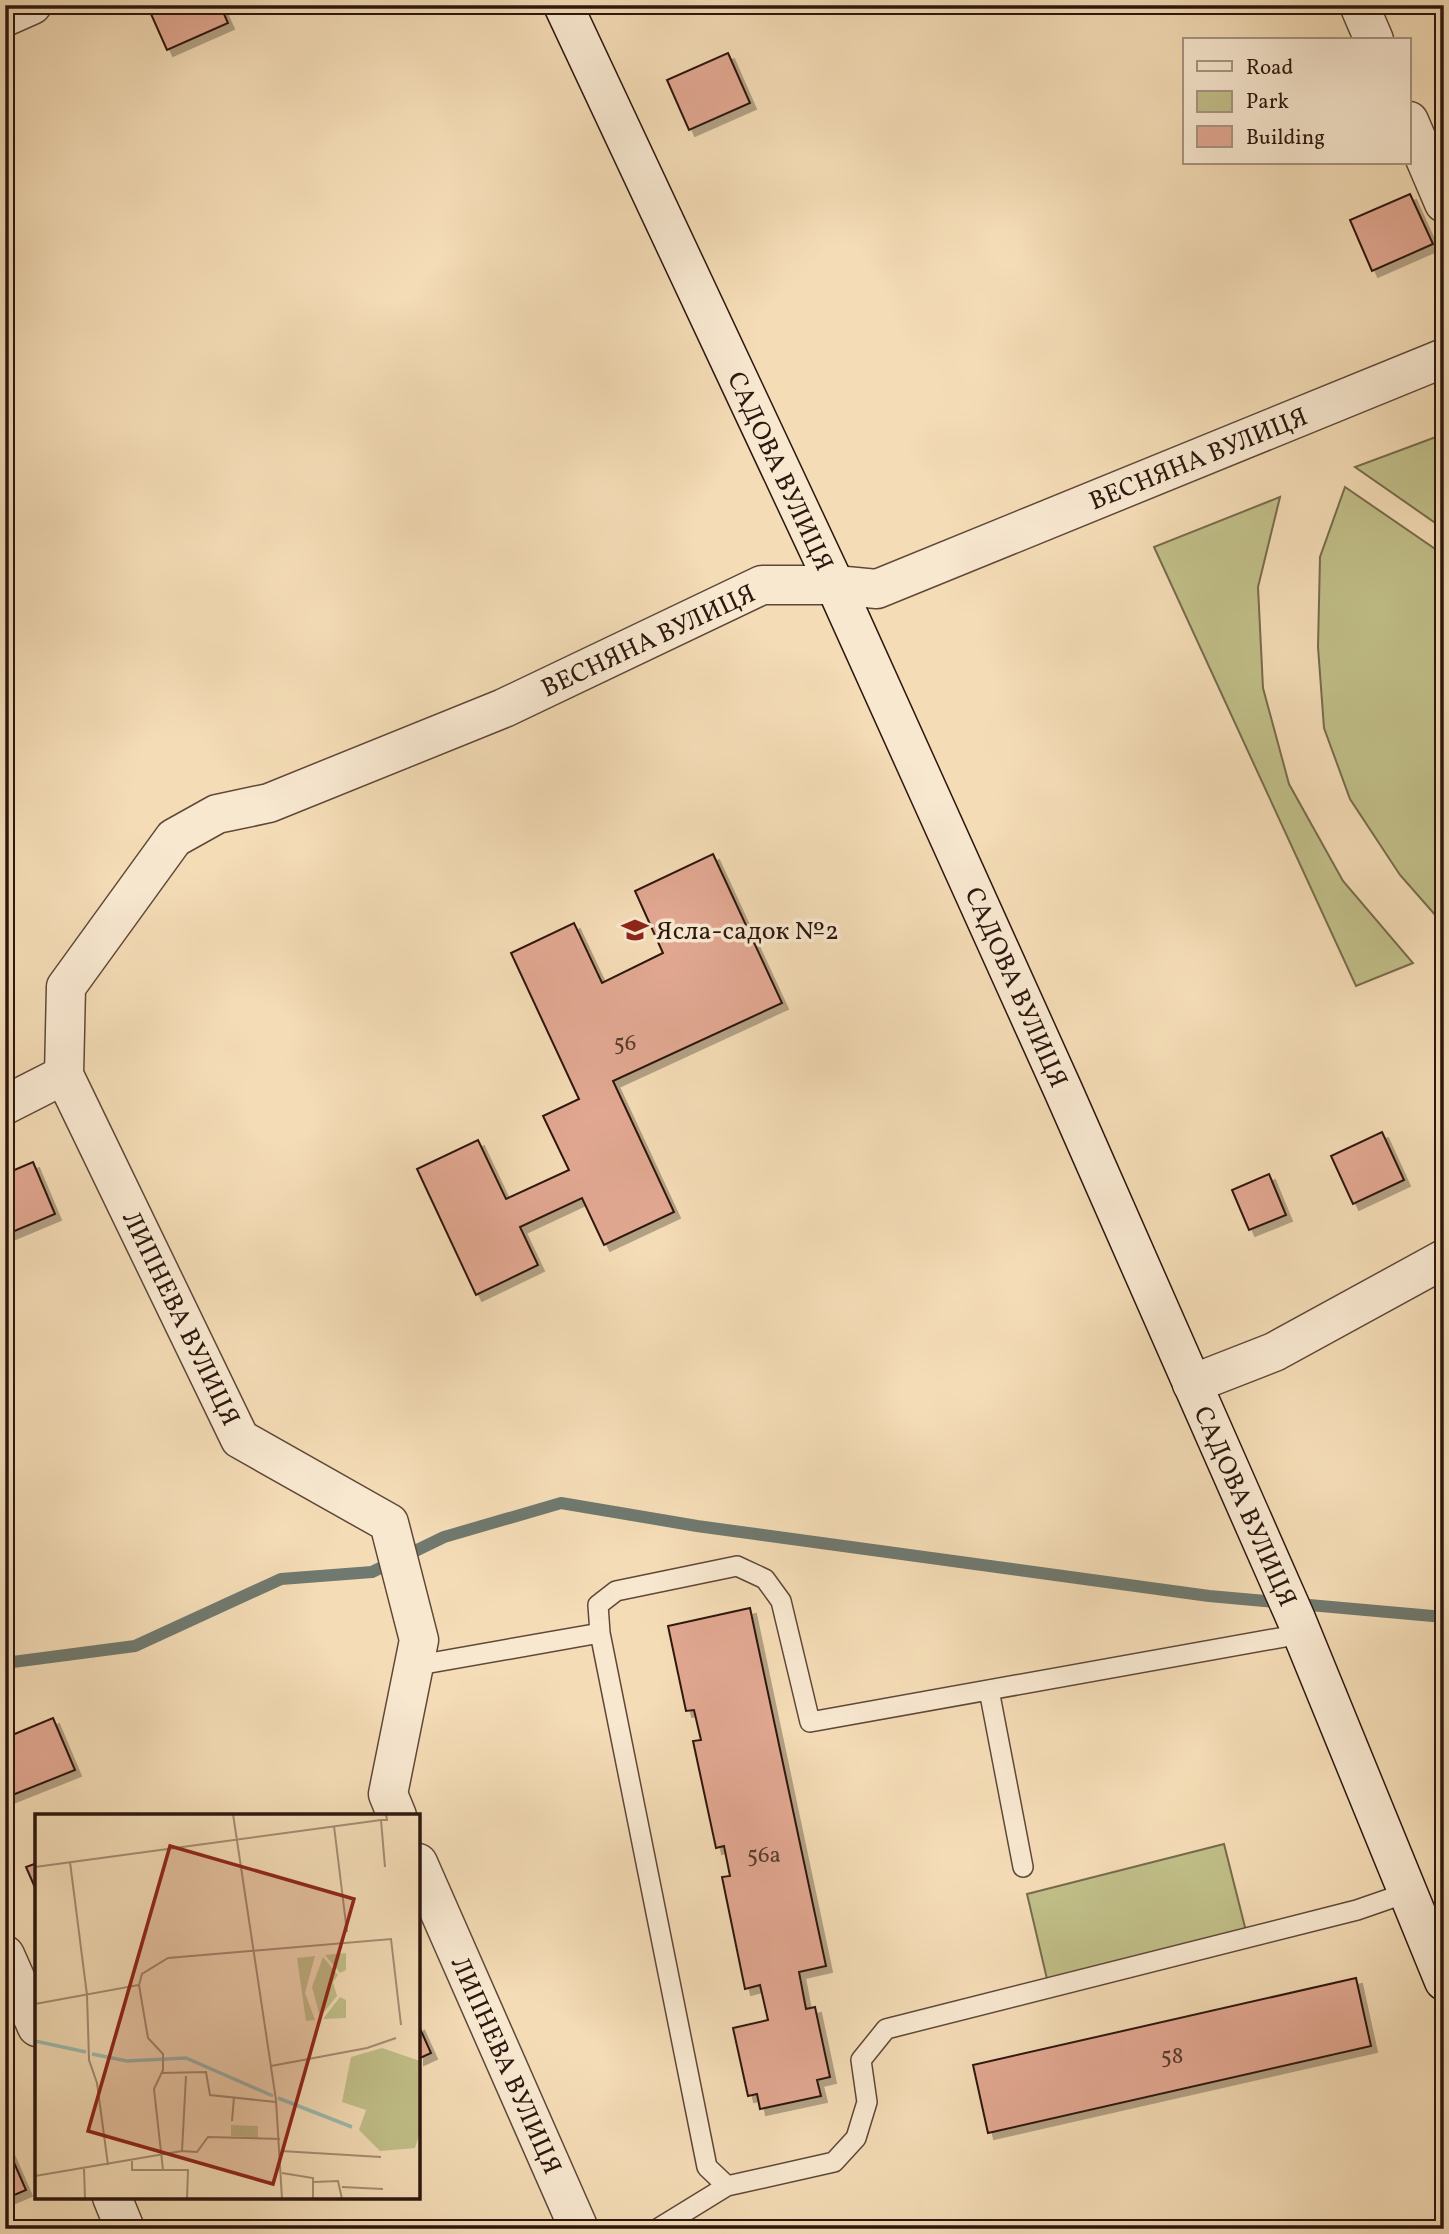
<svg xmlns="http://www.w3.org/2000/svg" width="1449" height="2234" viewBox="0 0 1449 2234" font-family="Vollkorn,serif">
<style>
.green{fill:#c1bf89;stroke:#776b4c;stroke-width:2}
.lines{fill:none;stroke-linecap:round;stroke-linejoin:round}
.stream{stroke:#70796f;stroke-width:12}
.building{fill:#e2a892;stroke:#2d170e;stroke-width:2;filter:url(#shadow)}
.lane-casing{stroke:#5f4838;stroke-width:22}
.street-casing{stroke:#5f4838;stroke-width:41}
.secondary-casing{stroke:#2d170e;stroke-width:41}
.lane{stroke:#f8e8d0;stroke-width:19}
.street{stroke:#f8e8d0;stroke-width:38}
.secondary{stroke:#f8e8d0;stroke-width:38}
.labels{text-anchor:middle;stroke-width:7;stroke-linejoin:round;paint-order:stroke}
.number-label{font-size:23px;fill:#5a3b2f}
.street-label{font-size:26px;fill:#2d170e;stroke:#f8e8d0}
.poi-label{font-size:26px;fill:#2d170e;stroke:#f8e8d0;text-anchor:start}
.inset-river{fill:none;stroke:#9cbbb0;stroke-width:3.5}
.inset-road{fill:none;stroke:#a48d73;stroke-width:2}
.view{fill:#8f2418;fill-opacity:0.15;stroke:#8f2418;stroke-width:3.5}
.inset-edge{fill:none;stroke:#2d170e;stroke-width:3.5}
</style>
<defs>
<filter id="shadow"><feDropShadow dx="6" dy="6" stdDeviation="0" flood-color="#0004"/></filter>
</defs>
<rect width="100%" height="100%" fill="#f4dcb6"/>
<filter id="stains"><feTurbulence type="fractalNoise" baseFrequency=".00286" numOctaves="4"/><feColorMatrix values="0 0 0 0 .2 0 0 0 0 .09 0 0 0 0 .02 0 0 0 .5 -.17"/></filter>
<radialGradient id="worn" r=".72"><stop offset=".6" stop-color="#630" stop-opacity="0"/><stop offset="1" stop-color="#630" stop-opacity=".3"/></radialGradient>
<path class="green" d="M 1444,434 L 1444,529 L 1355,467 Z
M 1345,487 L 1444,555 L 1444,925 L 1400,875 L 1350,799 L 1324,728 L 1318,647 L 1320,557 Z
M 1280,497 L 1258,587 L 1263,688 L 1289,784 L 1343,881 L 1413,963 L 1356,986 L 1154,547 Z
M 1224,1844 L 1246,1931 L 1047,1979 L 1027,1894 Z"/>
<g class="lines">
<path class="stream" d="M 5,1663 L 135,1646 L 281,1579 L 372,1572 L 444,1537 L 561,1503 L 697,1526 L 1209,1596 L 1444,1617"/>
</g>
<path class="building" d="M 147,5 L 220,5 L 228,23 L 167,50 Z
M 728,53 L 750,103 L 689,130 L 667,80 Z
M 1410,194 L 1433,244 L 1372,271 L 1350,220 Z
M 713,854 L 782,1003 L 613,1081 L 674,1212 L 604,1245 L 582,1198 L 520,1227 L 538,1265 L 476,1295 L 417,1169 L 478,1140 L 506,1199 L 569,1170 L 543,1116 L 579,1099 L 511,953 L 574,923 L 602,983 L 663,953 L 635,891 Z
M 1382,1132 L 1404,1180 L 1353,1204 L 1331,1156 Z
M 33,1162 L 55,1214 L 5,1235 L 5,1174 Z
M 1269,1174 L 1286,1215 L 1249,1230 L 1232,1190 Z
M 750,1608 L 826,1966 L 799,1972 L 806,2009 L 815,2007 L 830,2077 L 817,2080 L 821,2096 L 760,2109 L 757,2094 L 748,2096 L 733,2028 L 768,2020 L 760,1985 L 745,1989 L 722,1877 L 730,1876 L 724,1846 L 716,1848 L 693,1741 L 701,1740 L 694,1710 L 686,1711 L 668,1626 Z
M 53,1718 L 75,1770 L 5,1798 L 5,1738 Z
M 37,1863 L 37,1892 L 26,1867 Z
M 1356,1978 L 1371,2046 L 988,2133 L 973,2065 Z
M 418,2024 L 431,2053 L 418,2059 Z
M 5,2142 L 26,2190 L 5,2199 Z"/>
<g class="lines">
<defs>
<path id="lane" d="M 600,1633 L 707,2167 L 727,2186 L 834,2162 L 856,2138 L 867,2102 L 861,2060 L 886,2029 L 1357,1910 L 1409,1892
M 413,1666 L 600,1633 L 598,1605 L 616,1591 L 737,1566 L 765,1579 L 781,1601 L 810,1722 L 1301,1634
M 989,1690 L 1023,1867
M 657,2229 L 727,2186"/>
<path id="street" d="M 1359,5 L 1374,40
M 5,17 L 32,5
M 1409,121 L 1444,203
M 64,1075 L 240,1439 L 389,1523 L 419,1640 L 388,1794 L 397,1816
M 5,1105 L 64,1075 L 66,987 L 174,838 L 217,814 L 269,803 L 504,708 L 762,585 L 835,585 L 877,589 L 1444,358
M 1192,1384 L 1274,1352 L 1444,1259
M 418,1863 L 579,2229
M 5,1955 L 37,2027
M 112,2197 L 125,2229"/>
<path id="secondary" d="M 563,5 L 835,585 L 1063,1090 L 1296,1619 L 1444,1981"/>
</defs>
<use href="#lane" class="lane-casing"/>
<use href="#street" class="street-casing"/>
<use href="#secondary" class="secondary-casing"/>
<use href="#lane" class="lane"/>
<use href="#street" class="street"/>
<use href="#secondary" class="secondary"/>
</g>
<defs>
<symbol id="school-bare" viewBox="-9 -9 18 18"><path d="M0-5L7-2L0 1L-7-2ZM-4 1L0 2.5L4 1V4Q0 6-4 4Z" fill="#8f2418" stroke="#f8e8d0" stroke-width="2.5" paint-order="stroke"/></symbol>
</defs>
<g fill-rule="evenodd">
<use href="#school-bare" x="616" y="911" width="38" height="38"/>
</g>
<g class="labels">
<g class="number-label">
<text x="625" y="1050">56</text>
<text x="764" y="1862">56а</text>
<text x="1172" y="2063">58</text>
</g>
<g class="street-label">
<text transform="translate(1198 458) rotate(-22)" y="9">ВЕСНЯНА ВУЛИЦЯ</text>
<text transform="translate(781 471) rotate(65)" y="9">САДОВА ВУЛИЦЯ</text>
<text transform="translate(648 640) rotate(-25)" y="9">ВЕСНЯНА ВУЛИЦЯ</text>
<text transform="translate(1017 987) rotate(66)" y="9">САДОВА ВУЛИЦЯ</text>
<text transform="translate(182 1318) rotate(64)" y="9">ЛИПНЕВА ВУЛИЦЯ</text>
<text transform="translate(1246 1506) rotate(66)" y="9">САДОВА ВУЛИЦЯ</text>
<text transform="translate(507 2065) rotate(66)" y="9">ЛИПНЕВА ВУЛИЦЯ</text>
</g>
<g class="poi-label">
<text x="656" y="939">Ясла-садок №2</text>
</g>
</g>
<g transform="translate(35 1814)">
<rect width="385" height="385" fill="#f4dcb6"/>
<path d="M 311,139 L 311,156 L 305,159 L 290,141 ZM 280,142 L 270,179 L 280,206 L 271,207 L 262,144 ZM 288,143 L 303,161 L 298,168 L 302,182 L 285,203 L 277,173 ZM 305,183 L 311,186 L 311,204 L 288,205 ZM 347,234 L 385,247 L 385,318 L 380,334 L 345,337 L 324,316 L 331,296 L 307,288 L 316,243 ZM 196,311 L 223,312 L 223,324 L 196,322 Z" fill="#c1bf89"/>
<path class="inset-river" d="M 0,227 L 51,238M 57,240 L 92,247 L 151,244 L 238,282M 243,284 L 317,313"/>
<path class="inset-road" d="M 198,0 L 241,286 L 247,385M 299,12 L 312,118M 35,48 L 52,181 L 54,246 L 62,269 L 73,351M 0,53 L 346,6M 350,53 L 346,6 L 352,6 L 351,0M 104,171 L 113,224 L 128,240 L 128,256 L 119,275 L 128,356M 0,190 L 104,171 L 107,160 L 133,144 L 356,125 L 366,211M 236,252 L 332,234 L 361,224M 126,259 L 171,258 L 175,281 L 241,288M 151,262 L 147,337 L 162,338 L 173,323 L 245,325M 197,307 L 199,283M 246,337 L 346,343M 97,347 L 97,356 L 153,356 L 152,385M 49,355 L 50,385M 247,359 L 278,364 L 278,385M 0,362 L 147,337M 279,368 L 303,367 L 307,385M 307,373 L 348,375"/>
<path class="view" d="M 135,32 L 319,85 L 238,370 L 53,317 Z"/>
<rect width="385" height="385" class="inset-edge"/>
</g>
<rect width="1449" height="2234" fill="none" stroke="#f4dcb6" stroke-width="28"/>
<rect x="7" y="7" width="1435" height="2220" fill="none" stroke="#2d170e" stroke-width="3.5"/>
<rect x="14" y="14" width="1421" height="2206" fill="none" stroke="#2d170e" stroke-width="2"/>
<rect x="1183" y="38" width="228" height="126" fill="#f8e8d0" stroke="#a79482" stroke-width="2"/>
<rect x="1197" y="61" width="35" height="10" fill="#f8e8d0" stroke="#a79482" stroke-width="2"/>
<text x="1246" y="74" font-size="21" fill="#2d170e">Road</text>
<rect x="1197" y="91" width="35" height="21" fill="#c1bf89" stroke="#a79482" stroke-width="2"/>
<text x="1246" y="108" font-size="21" fill="#2d170e">Park</text>
<rect x="1197" y="126" width="35" height="21" fill="#e2a892" stroke="#a79482" stroke-width="2"/>
<text x="1246" y="144" font-size="21" fill="#2d170e">Building</text>
<rect width="100%" height="100%" filter="url(#stains)"/>
<rect width="100%" height="100%" fill="url(#worn)"/>
</svg>
